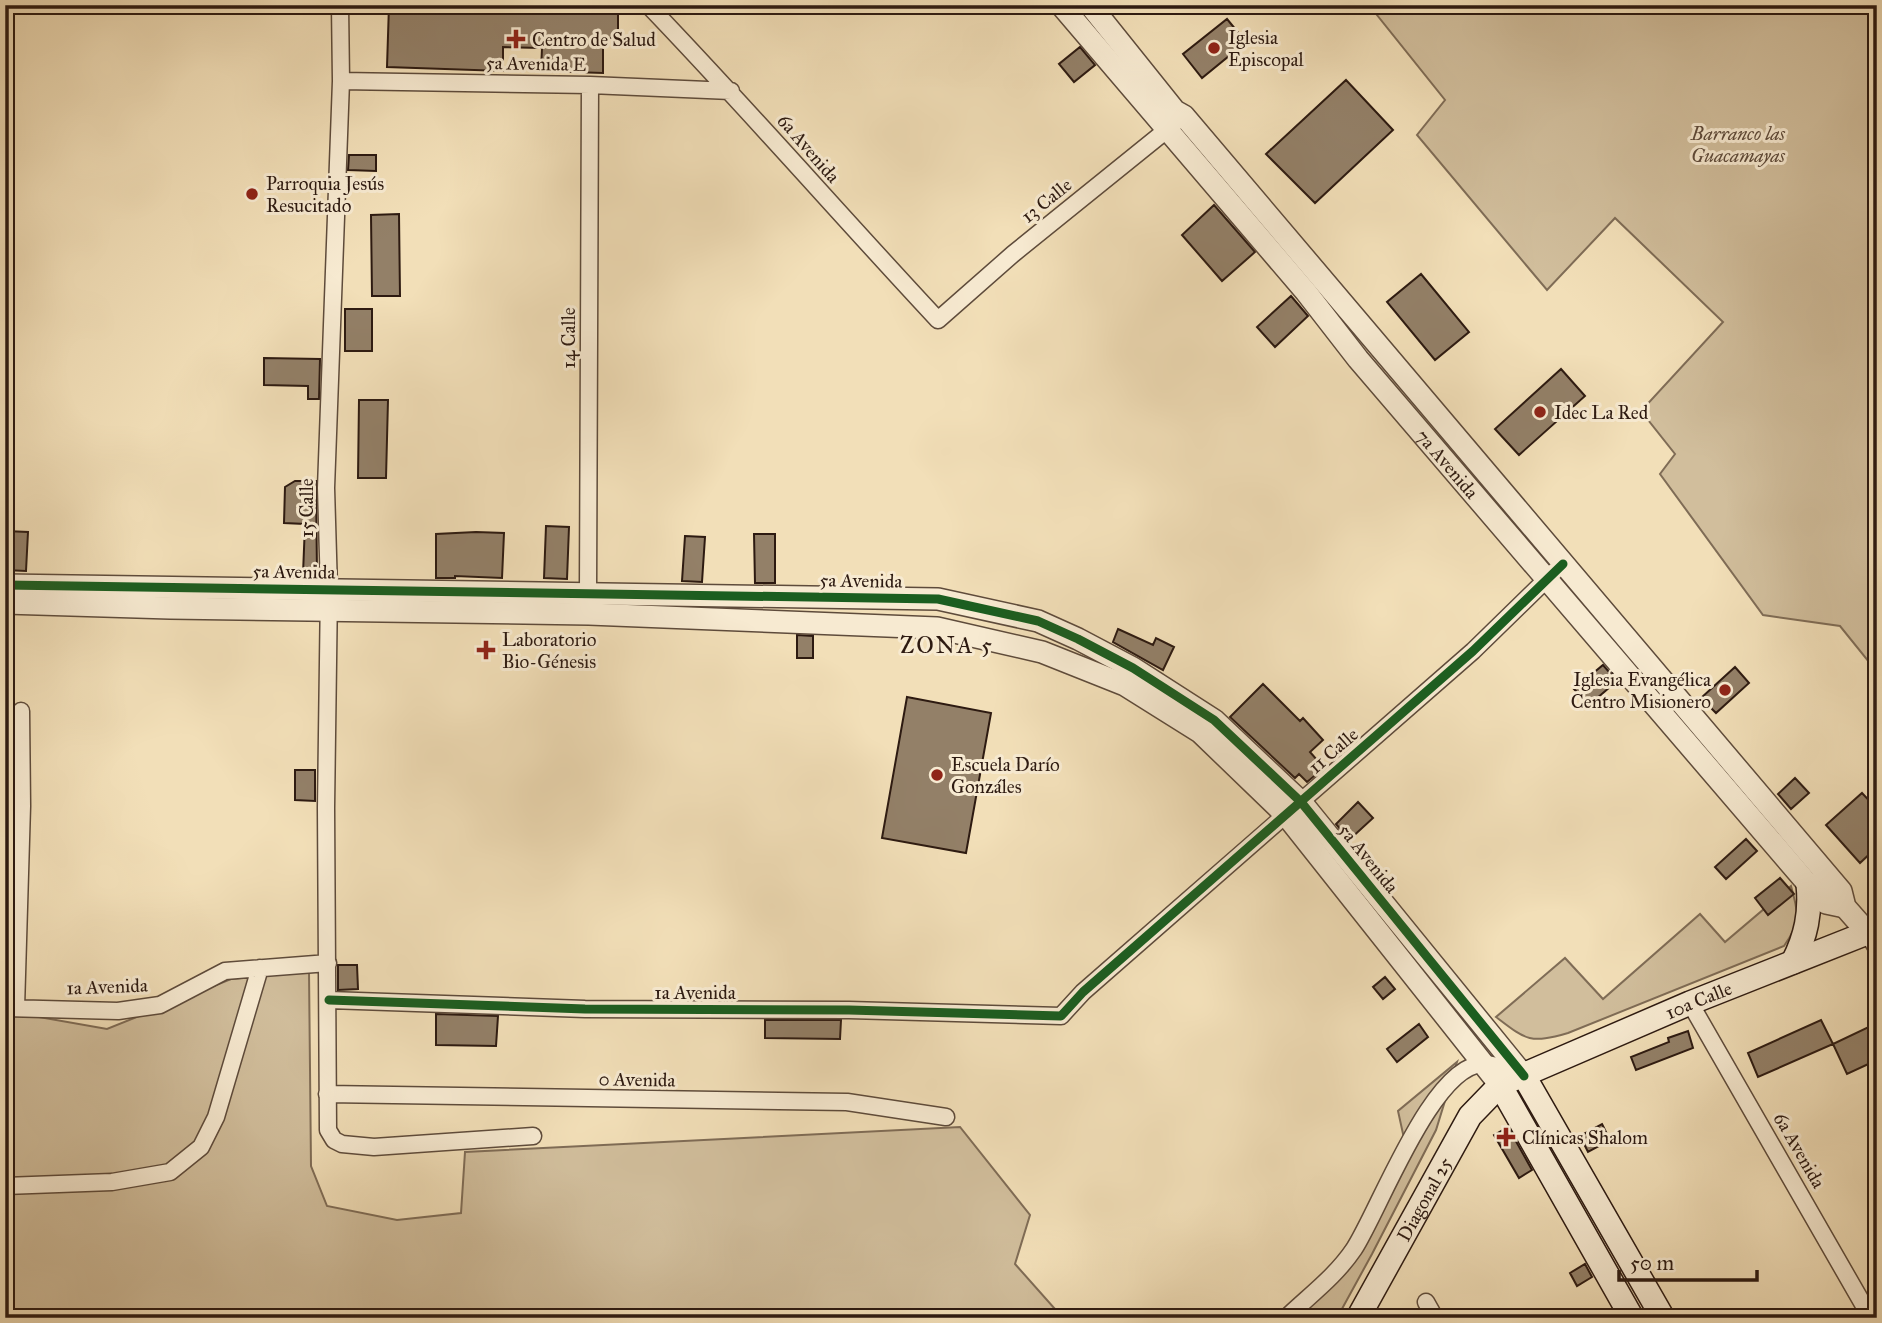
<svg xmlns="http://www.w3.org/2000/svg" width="1882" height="1323" viewBox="0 0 1882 1323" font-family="'IM FELL Great Primer',serif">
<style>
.green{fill:#d1be9c;stroke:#7f6c56;stroke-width:2}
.building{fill:#938068;stroke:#2d1a11;stroke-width:2}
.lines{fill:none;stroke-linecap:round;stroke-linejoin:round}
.minor-casing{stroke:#5e4b3b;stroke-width:19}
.tertiary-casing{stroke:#5e4b3b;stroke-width:24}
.secondary-casing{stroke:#2d1a11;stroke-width:26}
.minor{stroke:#f7ead1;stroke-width:16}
.tertiary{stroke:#f7ead1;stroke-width:21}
.secondary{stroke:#f7ead1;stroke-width:23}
.cycleway-casing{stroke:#f7ead1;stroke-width:13}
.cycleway{stroke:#1b5e20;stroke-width:9}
.poi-dot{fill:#8f2418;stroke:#f7ead1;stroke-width:2.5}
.labels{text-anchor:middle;stroke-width:6;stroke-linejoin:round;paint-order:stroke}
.poi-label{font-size:19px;fill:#2d1a11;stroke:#f7ead1;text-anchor:start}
.street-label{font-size:19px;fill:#2d1a11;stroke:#f7ead1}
.park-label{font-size:19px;font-style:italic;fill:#5e4b3b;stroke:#f7ead1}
.quarter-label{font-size:23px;letter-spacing:2px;fill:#2d1a11;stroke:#f7ead1}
</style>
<rect width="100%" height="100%" fill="#f2dfb8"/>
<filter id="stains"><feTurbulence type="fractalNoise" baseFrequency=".00286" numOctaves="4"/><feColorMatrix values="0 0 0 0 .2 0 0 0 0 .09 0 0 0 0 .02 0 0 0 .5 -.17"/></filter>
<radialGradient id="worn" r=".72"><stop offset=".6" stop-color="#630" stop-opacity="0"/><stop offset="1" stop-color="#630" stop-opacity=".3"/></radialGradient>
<path class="green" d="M 1369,5 L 1877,5 L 1877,672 L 1840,626 L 1763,615 L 1660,474 L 1675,454 L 1641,411 L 1723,322 L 1615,218 L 1547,290 L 1417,135 L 1445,100 Z
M 1791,886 C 1799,914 1801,922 1784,946 L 1568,1033 C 1530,1044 1526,1040 1496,1017 L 1565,958 L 1603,999 L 1700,914 L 1725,942 Z
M 309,971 L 311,1166 L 327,1206 L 397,1220 L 461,1213 L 465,1152 L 960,1127 L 1030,1215 L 1015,1264 L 1063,1318 L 5,1318 L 5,1011 L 107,1029 L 231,979 Z
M 1457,1062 L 1436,1130 L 1372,1254 L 1337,1318 L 1276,1318 L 1328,1274 L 1407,1152 L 1398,1111 Z"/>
<path class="building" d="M 389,5 L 604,5 L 604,9 L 618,9 L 618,38 L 603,38 L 603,73 L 541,71 L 542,48 L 503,47 L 503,71 L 387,67 Z
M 1227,19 L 1246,42 L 1202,78 L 1183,54 Z
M 1080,47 L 1095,65 L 1074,82 L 1059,64 Z
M 1346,80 L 1393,130 L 1315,203 L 1266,154 Z
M 349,155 L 376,155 L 376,171 L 348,170 Z
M 1214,205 L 1255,252 L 1222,281 L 1182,235 Z
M 399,214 L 400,296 L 372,296 L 371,215 Z
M 1421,274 L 1469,332 L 1435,360 L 1387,302 Z
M 1291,296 L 1308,316 L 1275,347 L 1257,327 Z
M 345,309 L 372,309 L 372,351 L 345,351 Z
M 264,358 L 320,359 L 319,399 L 308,399 L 308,386 L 264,385 Z
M 1561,369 L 1585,396 L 1519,455 L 1495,429 Z
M 359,400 L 388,400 L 386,478 L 358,478 Z
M 295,481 L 316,481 L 317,574 L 303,574 L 305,524 L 284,523 L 285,487 Z
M 546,526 L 569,527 L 567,579 L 544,578 Z
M 5,531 L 28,532 L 26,571 L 5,570 Z
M 476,532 L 504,533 L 502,578 L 455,576 L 455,578 L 436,578 L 436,534 Z
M 754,534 L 775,534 L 775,583 L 755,583 Z
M 685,536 L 705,537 L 702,582 L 682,581 Z
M 1118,629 L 1153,645 L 1156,638 L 1174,647 L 1163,670 L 1113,642 Z
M 797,635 L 813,636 L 813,658 L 797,658 Z
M 1603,665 L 1617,681 L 1589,705 L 1574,689 Z
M 1735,667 L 1749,683 L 1716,713 L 1701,698 Z
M 1263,684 L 1300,721 L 1303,718 L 1323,740 L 1310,752 L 1324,768 L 1307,782 L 1299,774 L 1295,778 L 1230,717 Z
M 907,697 L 991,713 L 966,853 L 882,838 Z
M 295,770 L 315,770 L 315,801 L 295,800 Z
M 1795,778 L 1809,793 L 1791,809 L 1778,794 Z
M 1862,793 L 1877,809 L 1877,847 L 1860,863 L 1826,825 Z
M 1358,802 L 1373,818 L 1349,840 L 1336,824 Z
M 1746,839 L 1757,851 L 1726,879 L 1715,867 Z
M 1780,878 L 1794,894 L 1768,915 L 1755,898 Z
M 338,965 L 357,965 L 358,989 L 338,990 Z
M 1385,977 L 1395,989 L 1383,999 L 1373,987 Z
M 436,1014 L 498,1016 L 496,1046 L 436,1045 Z
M 765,1020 L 841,1020 L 840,1039 L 765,1038 Z
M 1821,1020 L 1833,1044 L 1758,1077 L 1748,1053 Z
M 1877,1023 L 1877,1060 L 1847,1074 L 1833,1044 Z
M 1419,1024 L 1428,1037 L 1397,1062 L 1387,1049 Z
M 1688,1031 L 1693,1048 L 1636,1070 L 1631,1057 L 1669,1042 L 1668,1038 Z
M 1602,1124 L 1610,1140 L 1588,1152 L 1580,1136 Z
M 1508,1127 L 1532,1170 L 1519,1178 L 1494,1135 Z
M 1585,1264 L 1592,1277 L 1577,1286 L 1570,1273 Z"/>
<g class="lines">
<defs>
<path id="minor" d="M 340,5 L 341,81 L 326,488 L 329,589 L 326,808 L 328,1130 L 334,1140 L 342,1144 L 374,1147 L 533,1136
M 648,5 C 747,108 840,215 938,320 L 1013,254 L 1174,124
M 341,81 L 590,85 L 731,91
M 588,593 L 590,85
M 1867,932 L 1877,949
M 329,1000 L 585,1009 L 849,1010 L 1061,1016 L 1083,992 L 1473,651 L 1555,571
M 1690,1003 L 1871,1318
M 5,1008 L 118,1011 L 160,1005 L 225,971 L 328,963
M 16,1008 L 22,806 L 21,711
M 327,1094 L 847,1102 L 946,1117
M 5,1186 L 112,1182 L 170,1172 L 201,1147 L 216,1117 L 260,968
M 1426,1302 L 1435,1318
M 1286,1318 C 1310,1295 1335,1277 1354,1249 C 1379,1211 1432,1065 1483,1064 C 1495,1063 1512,1072 1524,1076"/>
<g id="tertiary">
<path id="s1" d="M 1061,5 L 1306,292 L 1358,359 L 1808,884 L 1826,903 L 1845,907"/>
<path d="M 1090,5 L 1175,111 L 1184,116 L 1841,891 L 1845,907 L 1867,932"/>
<path d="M 5,585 L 938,599 L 1038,621 L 1078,639 L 1133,668 L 1214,720 L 1301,802 L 1524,1076"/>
<path d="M 5,603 L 170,608 L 589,614 L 937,628 L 1042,652 L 1125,685 L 1200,732 L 1286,815 L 1500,1085"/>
</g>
<g id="secondary">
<path d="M 1793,962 C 1806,936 1811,913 1808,884"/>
<path d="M 1524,1076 L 1663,1318"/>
<path d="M 1500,1085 L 1632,1318"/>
<path id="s2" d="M 1358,1318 L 1470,1116 L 1500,1085 L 1690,1003 L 1877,929"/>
</g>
</defs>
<use href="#minor" class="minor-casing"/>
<use href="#tertiary" class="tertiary-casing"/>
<use href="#secondary" class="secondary-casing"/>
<use href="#minor" class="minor"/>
<use href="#tertiary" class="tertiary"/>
<use href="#secondary" class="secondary"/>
<defs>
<path id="cycleway" d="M 5,585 L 938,599 L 1038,621 L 1078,639 L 1133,668 L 1214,720 L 1301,802 L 1524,1076
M 329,1000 L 585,1009 L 849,1010 L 1061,1016 L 1083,992 L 1473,651 L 1563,564"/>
</defs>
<use href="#cycleway" class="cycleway-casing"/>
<use href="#cycleway" class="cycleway"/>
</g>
<g class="poi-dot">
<path d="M512.5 28.5h7v7h7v7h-7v7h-7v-7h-7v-7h7z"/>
<circle cx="1214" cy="48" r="7"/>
<circle cx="252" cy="194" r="7"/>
<circle cx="1540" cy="412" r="7"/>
<path d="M482.5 639.5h7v7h7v7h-7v7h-7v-7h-7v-7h7z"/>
<circle cx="1725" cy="690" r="7"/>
<circle cx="937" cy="775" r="7"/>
<path d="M1502.5 1126.5h7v7h7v7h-7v7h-7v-7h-7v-7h7z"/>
</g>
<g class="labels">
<g class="poi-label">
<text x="1228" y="44">Iglesia<tspan x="1228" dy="22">Episcopal</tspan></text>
<text x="532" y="46">Centro de Salud</text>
<text x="266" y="190">Parroquia Jesús<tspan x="266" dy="22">Resucitado</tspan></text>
<text x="1554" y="419">Idec La Red</text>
<text x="502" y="646">Laboratorio<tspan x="502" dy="22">Bio-Génesis</tspan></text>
<text x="1711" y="686" text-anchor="end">Iglesia Evangélica<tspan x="1711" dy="22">Centro Misionero</tspan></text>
<text x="951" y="771">Escuela Darío<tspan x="951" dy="22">Gonzáles</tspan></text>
<text x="1522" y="1144">Clínicas Shalom</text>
</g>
<g class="street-label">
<text transform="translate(536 63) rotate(1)" y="7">5a Avenida E</text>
<text transform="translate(809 148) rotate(49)" y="7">6a Avenida</text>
<text transform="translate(1046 200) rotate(-39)" y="7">13 Calle</text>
<text transform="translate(568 338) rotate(-90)" y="7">14 Calle</text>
<text dy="7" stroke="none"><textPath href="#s1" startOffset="600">7a Avenida</textPath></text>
<text transform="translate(306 508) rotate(-90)" y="7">15 Calle</text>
<text transform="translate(294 571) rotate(1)" y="7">5a Avenida</text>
<text transform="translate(861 580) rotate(1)" y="7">5a Avenida</text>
<text transform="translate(1333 750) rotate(-41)" y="7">11 Calle</text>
<text transform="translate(1369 858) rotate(51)" y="7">5a Avenida</text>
<text transform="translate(107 986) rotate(-2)" y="7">1a Avenida</text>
<text x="695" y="999">1a Avenida</text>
<text dy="7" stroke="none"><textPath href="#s2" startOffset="490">10a Calle</textPath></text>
<text transform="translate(637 1079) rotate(1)" y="7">0 Avenida</text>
<text transform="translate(1800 1150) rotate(60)" y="7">6a Avenida</text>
<text dy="7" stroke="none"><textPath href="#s2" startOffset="136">Diagonal 25</textPath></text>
</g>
<g class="park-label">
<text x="1738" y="140">Barranco las<tspan x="1738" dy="22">Guacamayas</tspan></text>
</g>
<g class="quarter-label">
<text x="947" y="653">ZONA 5</text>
</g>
</g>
<rect width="1882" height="1323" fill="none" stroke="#f2dfb8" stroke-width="28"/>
<rect x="7" y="7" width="1868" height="1309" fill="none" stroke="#2d1a11" stroke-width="3.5"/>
<rect x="14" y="14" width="1854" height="1295" fill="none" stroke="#2d1a11" stroke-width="2"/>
<path d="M1619 1270v10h138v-10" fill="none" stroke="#2d1a11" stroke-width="3.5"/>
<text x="1630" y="1270" font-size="21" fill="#2d1a11" stroke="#f7ead1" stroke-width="5" paint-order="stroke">50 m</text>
<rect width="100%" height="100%" filter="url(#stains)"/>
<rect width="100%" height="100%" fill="url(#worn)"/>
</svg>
